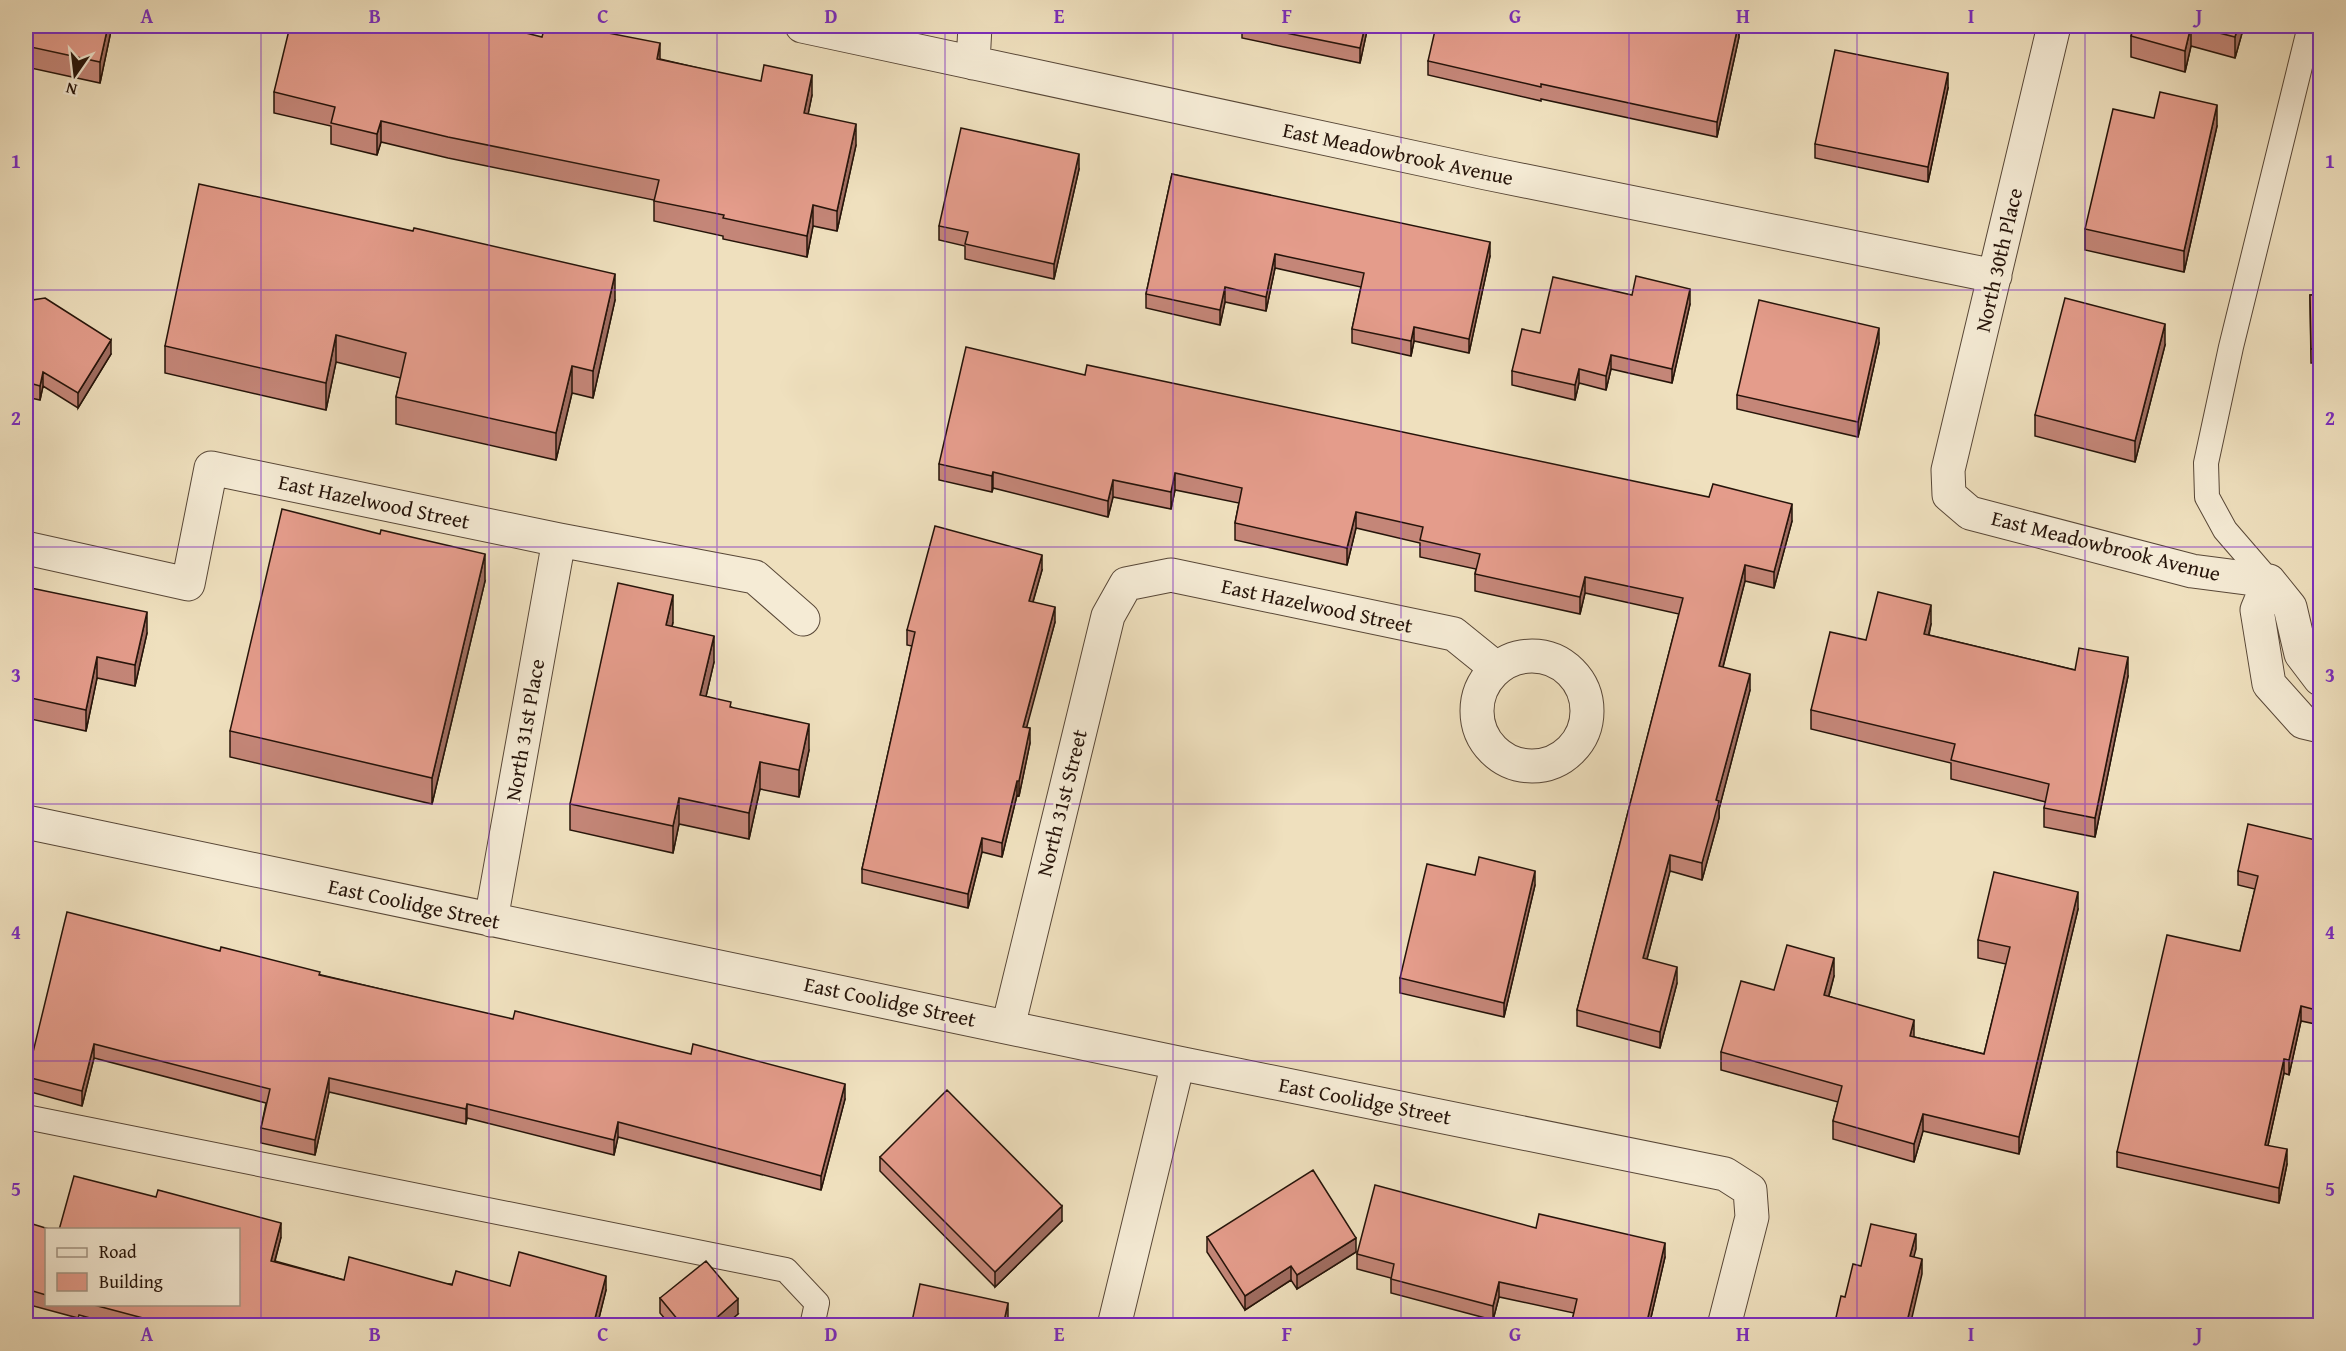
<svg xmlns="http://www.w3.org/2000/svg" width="2346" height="1351" viewBox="0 0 2346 1351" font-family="'Gentium Book Plus',serif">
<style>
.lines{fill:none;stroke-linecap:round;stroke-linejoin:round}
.lane-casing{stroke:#584737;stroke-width:26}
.street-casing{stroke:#584737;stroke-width:35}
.lane{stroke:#f5ebd5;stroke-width:24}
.street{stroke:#f5ebd5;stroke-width:33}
.wall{fill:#c48678;stroke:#26140a;stroke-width:1.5}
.shaded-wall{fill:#a06d61;stroke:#26140a;stroke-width:1.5}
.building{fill:#e49c8b;stroke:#26140a;stroke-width:1.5}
.grid{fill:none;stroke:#7b2cbf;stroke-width:1.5;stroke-opacity:0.55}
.labels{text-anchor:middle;stroke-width:5;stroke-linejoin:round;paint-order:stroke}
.street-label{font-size:21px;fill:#26140a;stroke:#f5ebd5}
.neatline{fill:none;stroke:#7b2cbf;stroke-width:2}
.grid-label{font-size:20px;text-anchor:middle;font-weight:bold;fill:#7b2cbf}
</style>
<rect width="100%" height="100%" fill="#efe0be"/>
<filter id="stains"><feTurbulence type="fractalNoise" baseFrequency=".00333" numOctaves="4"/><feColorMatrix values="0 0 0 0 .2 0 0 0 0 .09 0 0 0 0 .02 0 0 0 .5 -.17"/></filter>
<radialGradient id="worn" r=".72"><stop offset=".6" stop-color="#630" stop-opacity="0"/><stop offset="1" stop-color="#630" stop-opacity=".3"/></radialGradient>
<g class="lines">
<defs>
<path id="lane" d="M 2269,581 L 2225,530 L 2207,497 L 2206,463 L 2231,347 L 2310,26
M 26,1117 L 786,1270 L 817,1303 L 812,1326"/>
<path id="street" d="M 802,26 L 1486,173 L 1995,276
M 2054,26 L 1948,470 L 1949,495 L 1970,513 L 2192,571 L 2269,581 L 2290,607 L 2301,654 L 2320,679
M 973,63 L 975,26
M 26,548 L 188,584 L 211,468 L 559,540 L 755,577 L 803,619
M 2269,581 L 2257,610 L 2269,684 L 2303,722 L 2320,726
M1477 711a55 55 0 1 1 110 0a55 55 0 1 1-110 0Z
M 26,822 L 1178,1063 L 1725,1174 L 1750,1190 L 1752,1217 L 1724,1326
M 491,920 L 559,540
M 1008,1027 L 1108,616 L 1126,584 L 1171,575 L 1454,634 L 1496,668
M 1114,1326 L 1178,1063"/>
</defs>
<use href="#lane" class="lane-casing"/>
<use href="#street" class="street-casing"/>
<use href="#lane" class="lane"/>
<use href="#street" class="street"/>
</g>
<path class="wall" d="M 26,26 L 112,26 L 100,83 L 26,67 Z
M 1221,26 L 1368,26 L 1360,63 L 1242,38 L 1242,31 Z
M 1739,26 L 1739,37 L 1717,137 L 1541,99 L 1541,101 L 1428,75 L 1428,61 Z
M 2134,26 L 2244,26 L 2235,58 L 2191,46 L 2185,72 L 2131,57 L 2131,36 Z
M 542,37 L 660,59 L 812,95 L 808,114 L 856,145 L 837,231 L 813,226 L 807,257 L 723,239 L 723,236 L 654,221 L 654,200 L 448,158 L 381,142 L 377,155 L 331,144 L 331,126 L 274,113 L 274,92 Z
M 1948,88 L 1928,182 L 1815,158 L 1815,144 Z
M 2154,118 L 2217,126 L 2184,272 L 2085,250 L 2085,229 Z
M 1079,169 L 1054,279 L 965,259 L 965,246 L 939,240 L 939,226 Z
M 1172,174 L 1490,256 L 1469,353 L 1414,341 L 1411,356 L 1352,343 L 1352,329 L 1361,287 L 1275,268 L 1266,311 L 1225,302 L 1220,325 L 1146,308 L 1146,294 Z
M 1632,295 L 1690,304 L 1672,383 L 1611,369 L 1606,390 L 1579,383 L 1575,400 L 1512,385 L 1512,371 L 1540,333 Z
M 2310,295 L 2320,295 L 2320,363 L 2311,363 Z
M 615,300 L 593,398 L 572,393 L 556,460 L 396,424 L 396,397 L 401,378 L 336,362 L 326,410 L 165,373 L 165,346 Z
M 26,301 L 111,354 L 78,408 L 43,386 L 40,400 L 26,397 Z
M 1879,343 L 1858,437 L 1737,409 L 1737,395 Z
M 2165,345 L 2135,462 L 2035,436 L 2035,415 Z
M 1085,375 L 1792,521 L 1774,588 L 1745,581 L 1723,667 L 1750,690 L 1719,809 L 1719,818 L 1702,880 L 1670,871 L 1647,959 L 1677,983 L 1660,1048 L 1577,1026 L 1577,1010 L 1679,614 L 1585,593 L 1580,614 L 1475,591 L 1475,574 L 1476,569 L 1420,557 L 1420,543 L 1356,528 L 1347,565 L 1235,540 L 1235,523 L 1239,503 L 1175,490 L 1171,509 L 1113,497 L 1108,517 L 993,488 L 992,492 L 939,480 L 939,464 Z
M 1042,570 L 1033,602 L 1055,622 L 1026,727 L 1030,743 L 1019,796 L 1017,795 L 1002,857 L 982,852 L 968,908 L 862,883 L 862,869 L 912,646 L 907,645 L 907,630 Z
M 485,581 L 432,804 L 230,757 L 230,731 Z
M 26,587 L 147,633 L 135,686 L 97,678 L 86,731 L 26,718 Z
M 673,622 L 672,627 L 714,662 L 706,696 L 731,707 L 809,750 L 799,797 L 760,789 L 749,839 L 679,824 L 673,853 L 570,830 L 570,804 Z
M 1931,624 L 1929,635 L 2075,670 L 2128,676 L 2095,837 L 2044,827 L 2044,808 L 2046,802 L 1951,779 L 1951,763 L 1811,729 L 1811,710 L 1866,640 Z
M 2320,841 L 2320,1025 L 2301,1021 L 2289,1075 L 2284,1073 L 2268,1145 L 2287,1164 L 2279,1203 L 2117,1167 L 2117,1152 L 2240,951 L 2255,889 L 2238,885 L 2238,871 Z
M 1475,875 L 1535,885 L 1504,1017 L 1400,993 L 1400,978 Z
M 2078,909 L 2019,1154 L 1923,1131 L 1914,1162 L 1833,1139 L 1833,1121 L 1838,1102 L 1721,1070 L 1721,1052 L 1774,990 L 1834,976 L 1829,996 L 1914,1037 L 1984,1054 L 2006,964 L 1978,958 L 1978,940 Z
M 220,951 L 845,1099 L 821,1190 L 618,1137 L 614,1155 L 467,1118 L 466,1124 L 329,1092 L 315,1155 L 261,1143 L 261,1128 L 266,1103 L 94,1058 L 82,1106 L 27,1091 L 27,1077 Z
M 880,1157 L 1062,1221 L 995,1287 L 880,1171 Z
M 26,1222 L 46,1230 L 46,1305 L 238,1305 L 281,1237 L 275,1261 L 344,1280 L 606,1290 L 597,1326 L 119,1326 L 79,1315 L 78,1318 L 26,1304 Z
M 1536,1228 L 1665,1257 L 1649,1326 L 1571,1326 L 1574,1313 L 1499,1297 L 1493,1320 L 1391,1293 L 1391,1278 L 1357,1269 L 1357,1254 Z
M 1207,1237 L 1356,1252 L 1297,1289 L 1291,1280 L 1245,1310 L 1207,1252 Z
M 660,1298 L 738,1314 L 724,1326 L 671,1326 L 660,1313 Z"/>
<path class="shaded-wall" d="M 108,26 L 112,26 L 100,83 L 100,62 Z
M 1365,26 L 1368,26 L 1360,63 L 1360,48 Z
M 1738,26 L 1739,37 L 1717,137 L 1717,122 Z
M 2191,26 L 2191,46 L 2185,72 L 2185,51 Z
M 2238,26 L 2244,26 L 2235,58 L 2235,37 Z
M 660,43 L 660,64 L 657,59 Z
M 1948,73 L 1948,88 L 1928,182 L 1928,167 Z
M 812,75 L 812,95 L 804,134 L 804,113 Z
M 2217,105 L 2217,126 L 2184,272 L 2184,251 Z
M 381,121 L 381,142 L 377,155 L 377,134 Z
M 856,124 L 856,145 L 837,231 L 837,211 Z
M 1079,154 L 1079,169 L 1054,279 L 1054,264 Z
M 813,205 L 813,226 L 807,257 L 807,236 Z
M 1490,242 L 1490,256 L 1469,353 L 1469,339 Z
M 1275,254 L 1275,268 L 1266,311 L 1266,297 Z
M 615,274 L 615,300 L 593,398 L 593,371 Z
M 1225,287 L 1225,302 L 1220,325 L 1220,310 Z
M 1690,289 L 1690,304 L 1672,383 L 1672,369 Z
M 2165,324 L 2165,345 L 2135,462 L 2135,441 Z
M 1414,327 L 1414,341 L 1411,356 L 1411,341 Z
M 1879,328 L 1879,343 L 1858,437 L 1858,422 Z
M 336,335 L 336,362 L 326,410 L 326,383 Z
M 111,340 L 111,354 L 78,408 L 78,393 Z
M 1611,355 L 1611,369 L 1606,390 L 1606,376 Z
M 572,366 L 572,393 L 556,460 L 556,433 Z
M 1579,369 L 1579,383 L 1575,400 L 1575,385 Z
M 43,372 L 43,386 L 40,400 L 40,386 Z
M 993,472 L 993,488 L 992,492 L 992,476 Z
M 1175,473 L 1175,490 L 1171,509 L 1171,492 Z
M 1113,480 L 1113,497 L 1108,517 L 1108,501 Z
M 1792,504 L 1792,521 L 1774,588 L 1774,572 Z
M 1356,512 L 1356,528 L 1347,565 L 1347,548 Z
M 485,554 L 485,581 L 432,804 L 432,778 Z
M 1042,555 L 1042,570 L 1029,615 L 1029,601 Z
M 1745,565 L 1745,581 L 1719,682 L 1719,666 Z
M 1585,577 L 1585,593 L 1580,614 L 1580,597 Z
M 673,595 L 673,622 L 666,652 L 666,625 Z
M 1931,605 L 1931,624 L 1924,653 L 1924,634 Z
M 1055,607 L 1055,622 L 1023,741 L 1023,727 Z
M 147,612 L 147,633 L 135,686 L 135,665 Z
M 714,636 L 714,662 L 700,722 L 700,695 Z
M 97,657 L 97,678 L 86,731 L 86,710 Z
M 2128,657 L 2128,676 L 2095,837 L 2095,818 Z
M 1750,674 L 1750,690 L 1719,809 L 1719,818 L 1702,880 L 1702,863 L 1716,800 Z
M 809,724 L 809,750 L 799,797 L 799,770 Z
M 1030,728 L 1030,743 L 1019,796 L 1019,781 Z
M 760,762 L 760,789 L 749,839 L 749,813 Z
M 1017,781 L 1017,795 L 1002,857 L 1002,843 Z
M 679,798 L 679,824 L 673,853 L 673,826 Z
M 982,838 L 982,852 L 968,908 L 968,894 Z
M 1670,855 L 1670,871 L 1643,974 L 1643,958 Z
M 1535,871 L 1535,885 L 1504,1017 L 1504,1003 Z
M 2078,892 L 2078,909 L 2019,1154 L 2019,1137 Z
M 1834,958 L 1834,976 L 1824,1013 L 1824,995 Z
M 1677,967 L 1677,983 L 1660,1048 L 1660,1032 Z
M 2301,1006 L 2301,1021 L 2289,1075 L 2289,1060 Z
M 1914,1020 L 1914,1038 L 1910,1036 Z
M 94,1044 L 94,1058 L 82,1106 L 82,1091 Z
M 2284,1059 L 2284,1073 L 2265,1159 L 2265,1145 Z
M 329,1078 L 329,1092 L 315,1155 L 315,1140 Z
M 845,1084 L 845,1099 L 821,1190 L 821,1176 Z
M 467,1104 L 467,1118 L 466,1124 L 466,1109 Z
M 1923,1114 L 1923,1131 L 1914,1162 L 1914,1144 Z
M 618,1122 L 618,1137 L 614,1155 L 614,1140 Z
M 2287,1149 L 2287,1164 L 2279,1203 L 2279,1188 Z
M 1062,1206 L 1062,1221 L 995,1287 L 995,1272 Z
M 281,1223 L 281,1237 L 271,1275 L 271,1261 Z
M 1916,1234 L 1916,1249 L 1910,1271 L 1910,1256 Z
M 1356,1238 L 1356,1252 L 1297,1289 L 1297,1275 Z
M 1665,1243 L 1665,1257 L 1649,1326 L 1646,1326 Z
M 1922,1259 L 1922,1274 L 1910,1326 L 1906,1326 Z
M 1291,1266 L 1291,1280 L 1245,1310 L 1245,1296 Z
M 606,1276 L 606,1290 L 597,1326 L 593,1326 Z
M 1499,1282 L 1499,1297 L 1493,1320 L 1493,1306 Z
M 738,1299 L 738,1314 L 724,1326 L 707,1326 Z
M 1008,1303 L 1008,1317 L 1006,1326 L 1003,1326 Z"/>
<path class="building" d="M 26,26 L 108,26 L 100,62 L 26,46 Z
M 290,26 L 498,26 L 542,37 L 545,26 L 572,26 L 660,43 L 657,59 L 761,81 L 764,65 L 812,75 L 804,113 L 856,124 L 837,211 L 813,205 L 807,236 L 723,218 L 724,215 L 654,201 L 659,180 L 448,137 L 381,121 L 377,134 L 331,123 L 335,107 L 274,92 Z
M 1252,26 L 1365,26 L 1360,48 Z
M 1436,26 L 1738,26 L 1717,122 L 1541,84 L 1541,87 L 1428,61 Z
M 2134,26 L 2191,26 L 2185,51 L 2131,36 Z
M 2192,26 L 2238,26 L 2235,37 Z
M 1835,50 L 1948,73 L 1928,167 L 1815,144 Z
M 2160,92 L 2217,105 L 2184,251 L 2085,229 L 2113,109 L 2154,118 Z
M 961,128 L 1079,154 L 1054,264 L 965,244 L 968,232 L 939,226 Z
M 1172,174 L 1490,242 L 1469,339 L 1414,327 L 1411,341 L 1352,329 L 1364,273 L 1275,254 L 1266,297 L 1225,287 L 1220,310 L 1146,294 Z
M 199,184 L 413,231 L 414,228 L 615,274 L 593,371 L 572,366 L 556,433 L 396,397 L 406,353 L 336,335 L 326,383 L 165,346 Z
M 1636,276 L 1690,289 L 1672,369 L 1611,355 L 1606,376 L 1579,369 L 1575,385 L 1512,371 L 1522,329 L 1540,333 L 1553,277 L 1632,295 Z
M 2310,295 L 2320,295 L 2320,349 L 2311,349 Z
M 45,298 L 111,340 L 78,393 L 43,372 L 40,386 L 26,382 L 26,301 Z
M 2065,298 L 2165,324 L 2135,441 L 2035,415 Z
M 1759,300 L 1879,328 L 1858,422 L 1737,395 Z
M 966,347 L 1085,375 L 1087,365 L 1709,497 L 1713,484 L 1792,504 L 1774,572 L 1745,565 L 1719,666 L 1750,674 L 1716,800 L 1719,801 L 1702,863 L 1670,855 L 1643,958 L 1677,967 L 1660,1032 L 1577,1010 L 1683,598 L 1585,577 L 1580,597 L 1475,574 L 1480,554 L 1420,540 L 1423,527 L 1356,512 L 1347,548 L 1235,523 L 1242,488 L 1175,473 L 1171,492 L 1113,480 L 1108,501 L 993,472 L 992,476 L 939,464 Z
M 282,509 L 380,534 L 381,530 L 485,554 L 432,778 L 230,731 Z
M 935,526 L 1042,555 L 1029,601 L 1055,607 L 1023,727 L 1030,728 L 1019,781 L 1017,781 L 1002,843 L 982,838 L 968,894 L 862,869 L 915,632 L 907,630 Z
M 618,583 L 673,595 L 666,625 L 714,636 L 700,695 L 731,702 L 730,707 L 809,724 L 799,770 L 760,762 L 749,813 L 679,798 L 673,826 L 570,804 Z
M 26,587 L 147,612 L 135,665 L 97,657 L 86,710 L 26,697 Z
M 1878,592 L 1931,605 L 1924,634 L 2075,670 L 2079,648 L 2128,657 L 2095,818 L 2044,808 L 2049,784 L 1951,760 L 1955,744 L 1811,710 L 1830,632 L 1866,640 Z
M 2248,824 L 2320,841 L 2320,1011 L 2301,1006 L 2289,1060 L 2284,1059 L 2265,1145 L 2287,1149 L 2279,1188 L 2117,1152 L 2167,935 L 2240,951 L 2258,876 L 2238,871 Z
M 1479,857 L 1535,871 L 1504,1003 L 1400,978 L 1427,864 L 1475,875 Z
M 1994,872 L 2078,892 L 2019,1137 L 1923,1114 L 1914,1144 L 1833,1121 L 1842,1086 L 1721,1052 L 1741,981 L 1774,990 L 1787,945 L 1834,958 L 1824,995 L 1914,1020 L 1910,1036 L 1984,1054 L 2010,947 L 1978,940 Z
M 67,912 L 220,951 L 221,947 L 320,972 L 319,975 L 513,1019 L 515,1011 L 691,1054 L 693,1044 L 845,1084 L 821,1176 L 618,1122 L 614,1140 L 467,1104 L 466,1109 L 329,1078 L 315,1140 L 261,1128 L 270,1089 L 94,1044 L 82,1091 L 27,1077 Z
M 947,1090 L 1062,1206 L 995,1272 L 880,1157 Z
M 1313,1170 L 1356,1238 L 1297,1275 L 1291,1266 L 1245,1296 L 1207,1237 Z
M 74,1176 L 156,1197 L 158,1190 L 281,1223 L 271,1261 L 344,1280 L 349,1257 L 452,1285 L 456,1271 L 510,1286 L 519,1252 L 606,1276 L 593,1326 L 173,1326 L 94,1305 L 238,1305 L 238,1230 L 59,1230 Z
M 1375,1185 L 1536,1228 L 1539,1214 L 1665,1243 L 1646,1326 L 1571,1325 L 1577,1299 L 1499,1282 L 1493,1306 L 1391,1279 L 1394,1264 L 1357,1254 Z
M 26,1222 L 52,1230 L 46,1230 L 46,1295 L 26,1289 Z
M 1871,1224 L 1916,1234 L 1910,1256 L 1922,1259 L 1906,1326 L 1834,1326 L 1841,1296 L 1845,1297 L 1853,1264 L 1861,1266 Z
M 706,1261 L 738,1299 L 707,1326 L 683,1326 L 660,1298 Z
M 920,1284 L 1008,1303 L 1003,1326 L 911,1326 Z"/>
<path class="grid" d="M 261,26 L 261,1326M 489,26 L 489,1326M 717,26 L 717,1326M 945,26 L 945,1326M 1173,26 L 1173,1326M 1401,26 L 1401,1326M 1629,26 L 1629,1326M 1857,26 L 1857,1326M 2085,26 L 2085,1326M 26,290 L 2320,290M 26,547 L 2320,547M 26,804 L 2320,804M 26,1061 L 2320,1061"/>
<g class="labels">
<g class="street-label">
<text transform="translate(1398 154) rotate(12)" y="7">East Meadowbrook Avenue</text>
<text transform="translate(1999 260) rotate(-77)" y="7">North 30th Place</text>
<text transform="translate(374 502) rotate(12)" y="7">East Hazelwood Street</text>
<text transform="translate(2106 546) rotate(14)" y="7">East Meadowbrook Avenue</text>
<text transform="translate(1317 606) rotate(12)" y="7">East Hazelwood Street</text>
<text transform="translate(525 730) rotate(-80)" y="7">North 31st Place</text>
<text transform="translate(1062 803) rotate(-76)" y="7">North 31st Street</text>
<text transform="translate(414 904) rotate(12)" y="7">East Coolidge Street</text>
<text transform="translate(890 1002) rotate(12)" y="7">East Coolidge Street</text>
<text transform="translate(1365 1101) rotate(11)" y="7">East Coolidge Street</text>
</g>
</g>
<rect width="2346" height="1351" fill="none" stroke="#efe0be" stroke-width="66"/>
<rect x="45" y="1228" width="195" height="78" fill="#f5ebd5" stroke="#a29584" stroke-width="1.5"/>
<rect x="57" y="1248" width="30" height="9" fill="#f5ebd5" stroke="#a29584" stroke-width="1.5"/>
<text x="99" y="1258" font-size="18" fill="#26140a">Road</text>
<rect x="57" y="1273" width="30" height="18" fill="#e49c8b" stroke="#a29584" stroke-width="1.5"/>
<text x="99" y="1288" font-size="18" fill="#26140a">Building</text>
<g transform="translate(75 75) rotate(194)" stroke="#f5ebd5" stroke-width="4.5" paint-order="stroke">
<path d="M0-4.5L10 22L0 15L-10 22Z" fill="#26140a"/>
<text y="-9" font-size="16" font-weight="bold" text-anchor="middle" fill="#26140a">N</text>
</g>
<rect x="33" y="33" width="2280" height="1285" class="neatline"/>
<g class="grid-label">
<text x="147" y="23">A</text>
<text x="375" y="23">B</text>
<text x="603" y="23">C</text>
<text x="831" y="23">D</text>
<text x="1059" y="23">E</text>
<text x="1287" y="23">F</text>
<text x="1515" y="23">G</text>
<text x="1743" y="23">H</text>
<text x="1971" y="23">I</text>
<text x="2199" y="23">J</text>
<text x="16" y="168">1</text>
<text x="2330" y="168">1</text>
<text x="16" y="425">2</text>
<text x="2330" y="425">2</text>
<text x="16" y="682">3</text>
<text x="2330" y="682">3</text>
<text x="16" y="939">4</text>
<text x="2330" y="939">4</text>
<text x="16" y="1196">5</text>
<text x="2330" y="1196">5</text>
<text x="147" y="1341">A</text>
<text x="375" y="1341">B</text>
<text x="603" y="1341">C</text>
<text x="831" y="1341">D</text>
<text x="1059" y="1341">E</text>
<text x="1287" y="1341">F</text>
<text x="1515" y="1341">G</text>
<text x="1743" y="1341">H</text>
<text x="1971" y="1341">I</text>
<text x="2199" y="1341">J</text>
</g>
<rect width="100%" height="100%" filter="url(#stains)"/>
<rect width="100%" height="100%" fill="url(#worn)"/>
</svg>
